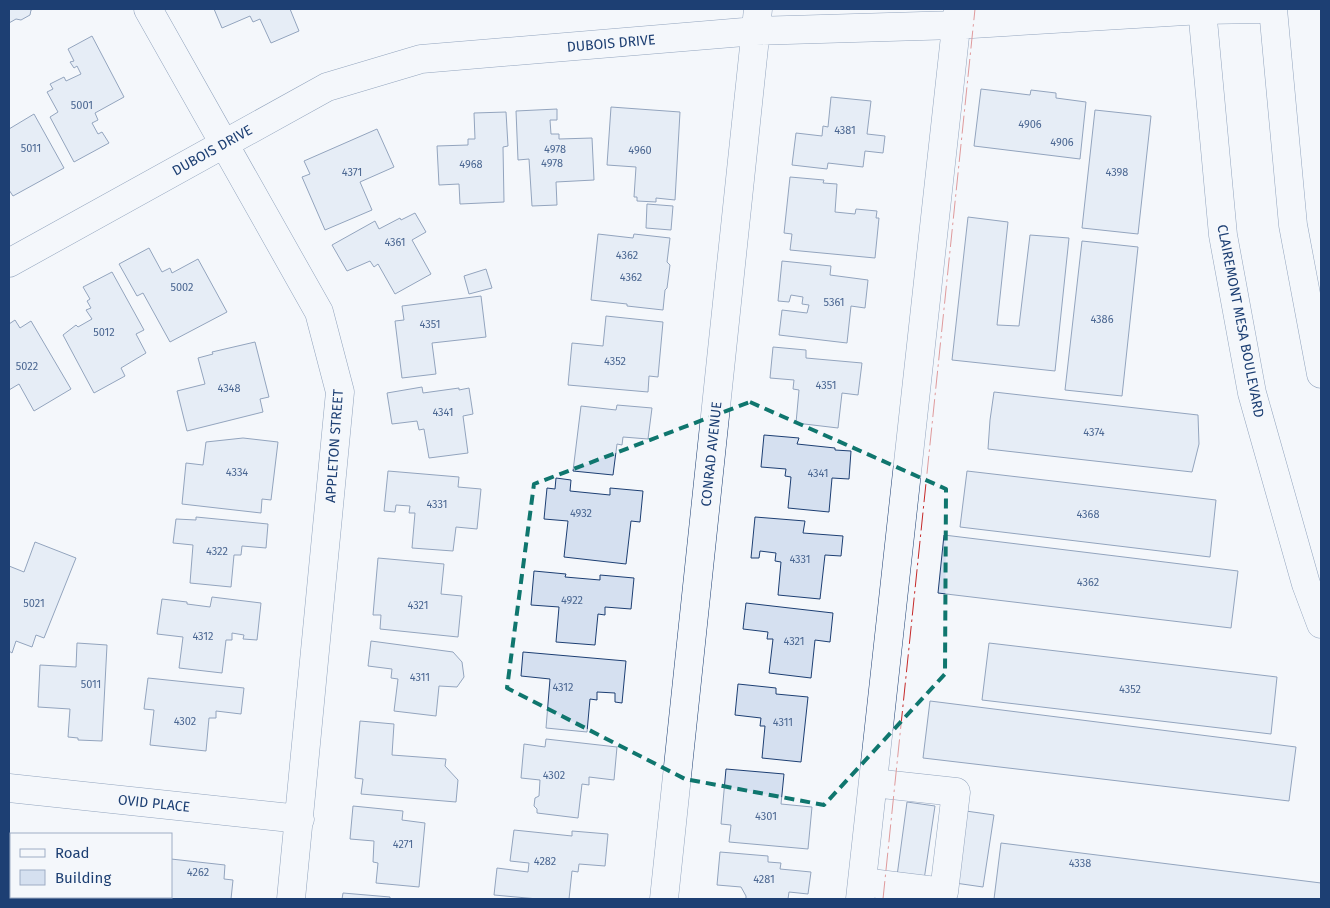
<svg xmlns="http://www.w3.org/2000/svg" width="1330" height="908" viewBox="0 0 1330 908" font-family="'Fira Sans',sans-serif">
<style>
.building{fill:#d5e0f0;stroke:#1d3f73}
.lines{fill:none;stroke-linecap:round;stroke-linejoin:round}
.minor-casing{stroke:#1d3f73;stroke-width:29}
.major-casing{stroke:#1d3f73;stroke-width:29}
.minor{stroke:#f4f7fb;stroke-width:28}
.major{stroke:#f4f7fb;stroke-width:28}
.power{stroke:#c62828;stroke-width:1;stroke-dasharray:18 4 2.5 4;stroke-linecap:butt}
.marked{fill:none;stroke:#0f766e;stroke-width:4;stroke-dasharray:10 6;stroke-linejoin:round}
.labels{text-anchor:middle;stroke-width:4;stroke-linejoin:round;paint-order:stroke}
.number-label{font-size:11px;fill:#4b6792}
.street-label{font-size:14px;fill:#1d3f73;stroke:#f4f7fb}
</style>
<rect width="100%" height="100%" fill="#f4f7fb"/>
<path class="building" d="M 9,9 L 34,9 L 31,10 L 30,15 L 21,20 L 16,19 L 9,23 Z
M 214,9 L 290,9 L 299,31 L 271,43 L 260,19 L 253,22 L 250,16 L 222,28 Z
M 92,36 L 124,97 L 95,113 L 98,120 L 92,123 L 98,134 L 102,132 L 109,143 L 74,162 L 50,117 L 58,112 L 47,92 L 53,89 L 50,84 L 64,77 L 66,81 L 81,74 L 77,66 L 74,68 L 70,62 L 74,61 L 68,49 Z
M 981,89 L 1030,95 L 1031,90 L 1056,93 L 1056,98 L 1086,102 L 1080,159 L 974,146 Z
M 831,97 L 871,101 L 867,134 L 885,136 L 883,153 L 865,151 L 863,167 L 828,163 L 827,169 L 792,165 L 796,133 L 822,136 L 823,126 L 828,127 Z
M 611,107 L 680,112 L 675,200 L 656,198 L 656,202 L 637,201 L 637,197 L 634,197 L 636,167 L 607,165 Z
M 557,109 L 557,120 L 550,120 L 551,134 L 559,134 L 559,139 L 592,138 L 594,180 L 556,182 L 557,205 L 532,206 L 529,159 L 518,160 L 516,111 Z
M 1095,110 L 1151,116 L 1138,234 L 1082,228 Z
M 506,112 L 508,146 L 503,147 L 504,202 L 460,204 L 459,184 L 439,185 L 437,146 L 468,145 L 468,139 L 475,139 L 474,113 Z
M 34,114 L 64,168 L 13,196 L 9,190 L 9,129 Z
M 377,129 L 394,167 L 360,182 L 372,210 L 325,230 L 302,177 L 310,174 L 304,161 Z
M 790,177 L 824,180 L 823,183 L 837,184 L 835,212 L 855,214 L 856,209 L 877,211 L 876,218 L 879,218 L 875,258 L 790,250 L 792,234 L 784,233 Z
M 647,204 L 673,206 L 671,230 L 646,228 Z
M 415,213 L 426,232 L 412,240 L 431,274 L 395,294 L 378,264 L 374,267 L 370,261 L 347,271 L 332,245 L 375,221 L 379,229 L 400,218 L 401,220 Z
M 968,217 L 1008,222 L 997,325 L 1019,326 L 1030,235 L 1069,238 L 1055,371 L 952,360 Z
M 598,234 L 633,238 L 634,234 L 670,238 L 667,262 L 670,265 L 667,288 L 665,290 L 663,310 L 627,306 L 627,304 L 591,300 Z
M 1082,241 L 1138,247 L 1122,396 L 1065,390 Z
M 149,248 L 162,272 L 170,268 L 172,273 L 198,259 L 227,312 L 170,342 L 143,293 L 137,296 L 119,264 Z
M 782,261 L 831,266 L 830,275 L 868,280 L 865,308 L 851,306 L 847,343 L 779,335 L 782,310 L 807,313 L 809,305 L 802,304 L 803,297 L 791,295 L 789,302 L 778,301 Z
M 486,269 L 492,288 L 469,294 L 464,276 Z
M 112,272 L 144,330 L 136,334 L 146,353 L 121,368 L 125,376 L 94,393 L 63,335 L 76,325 L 78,327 L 92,319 L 86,310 L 91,308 L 87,301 L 90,299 L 83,287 Z
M 481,296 L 486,337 L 432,343 L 436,374 L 402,378 L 395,321 L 404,320 L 402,306 Z
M 606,316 L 663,322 L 658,377 L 649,376 L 648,392 L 568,385 L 572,343 L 603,346 Z
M 15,320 L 20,328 L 31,321 L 71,389 L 34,411 L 19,384 L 9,390 L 9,324 Z
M 255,342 L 269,397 L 260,399 L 263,412 L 187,431 L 177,391 L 205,384 L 198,358 L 213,354 L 212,352 Z
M 773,347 L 806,350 L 806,358 L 862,363 L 858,395 L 842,393 L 838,428 L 796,423 L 799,390 L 793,389 L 794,380 L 770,378 Z
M 422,387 L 423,393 L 459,388 L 459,390 L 469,388 L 473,414 L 463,416 L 468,453 L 429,458 L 424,429 L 419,430 L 417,421 L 392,424 L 387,393 Z
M 994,392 L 1198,415 L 1199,444 L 1192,472 L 988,449 L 990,420 Z
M 617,405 L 652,408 L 648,439 L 623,437 L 622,445 L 617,444 L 613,475 L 573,471 L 581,406 L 616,410 Z
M 764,435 L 799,438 L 797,444 L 835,448 L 835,450 L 851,451 L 849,479 L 832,478 L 829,512 L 788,508 L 791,477 L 785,476 L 786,469 L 761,467 Z
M 243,438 L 278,442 L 271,500 L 262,499 L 261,513 L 182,504 L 186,463 L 203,465 L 206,442 Z
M 388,471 L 459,477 L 458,487 L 481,489 L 477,529 L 456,527 L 453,551 L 412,548 L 415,513 L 409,513 L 410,506 L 396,505 L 395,512 L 384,511 Z
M 967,471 L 1216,500 L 1210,557 L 960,527 Z
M 556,478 L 571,480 L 570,491 L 610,495 L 610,488 L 643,491 L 640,522 L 631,521 L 626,564 L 564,557 L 568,521 L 544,519 L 547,488 L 555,489 Z
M 196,517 L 268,524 L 266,548 L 242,546 L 241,555 L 234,555 L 231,587 L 190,583 L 193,545 L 173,543 L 176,519 L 196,520 Z
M 755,517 L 805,521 L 803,533 L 843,536 L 841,556 L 825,555 L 820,599 L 778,595 L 781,562 L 775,561 L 776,553 L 760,551 L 759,558 L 751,558 Z
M 944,535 L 1238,571 L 1231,628 L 938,593 Z
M 35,542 L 76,558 L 44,638 L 36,635 L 32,647 L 16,641 L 12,653 L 9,651 L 9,566 L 24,572 Z
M 378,558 L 444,564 L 441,594 L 462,596 L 458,637 L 380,629 L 381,615 L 373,615 Z
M 534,571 L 566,574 L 565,577 L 600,580 L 600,575 L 634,578 L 631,609 L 605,607 L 605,615 L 598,614 L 595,645 L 556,642 L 559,607 L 531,605 Z
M 212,597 L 261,603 L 257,640 L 243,639 L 244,635 L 232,633 L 232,640 L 226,640 L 222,673 L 179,668 L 183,637 L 157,634 L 162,599 L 187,602 L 187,604 L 210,607 Z
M 746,603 L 833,613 L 830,642 L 815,640 L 811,678 L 769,673 L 773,639 L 767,639 L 768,632 L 743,629 Z
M 371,641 L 453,652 L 462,662 L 464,677 L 457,687 L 439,686 L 436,716 L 394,711 L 398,679 L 391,678 L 392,669 L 368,666 Z
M 77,643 L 107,645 L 102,741 L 78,740 L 78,738 L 68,737 L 70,709 L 38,707 L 40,665 L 76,667 Z
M 989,643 L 1277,677 L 1271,734 L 982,700 Z
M 523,652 L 626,661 L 622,703 L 615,702 L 615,693 L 597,692 L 597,700 L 590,699 L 587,732 L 546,728 L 550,679 L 521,676 Z
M 148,678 L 244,688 L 241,714 L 216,711 L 216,718 L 209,718 L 206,751 L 150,745 L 154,710 L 144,709 Z
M 738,684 L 776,688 L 776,694 L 808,697 L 801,762 L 762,758 L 765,726 L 760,726 L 761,718 L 735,715 Z
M 930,701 L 1296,747 L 1289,801 L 923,758 Z
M 360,721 L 394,724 L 392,755 L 446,759 L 445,766 L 458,780 L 456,802 L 361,794 L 363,779 L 355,778 Z
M 546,739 L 617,747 L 614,780 L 589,777 L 589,785 L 582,784 L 578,818 L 537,813 L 537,809 L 534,806 L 535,798 L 539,796 L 540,780 L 521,778 L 524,744 L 545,747 Z
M 726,769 L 784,774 L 781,804 L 812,807 L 808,849 L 729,842 L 731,825 L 721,824 Z
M 907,802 L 935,806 L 924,880 L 897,876 Z
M 353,806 L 403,811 L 402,820 L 425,823 L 419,887 L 376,883 L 378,863 L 373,862 L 374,841 L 350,839 Z
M 966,811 L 994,815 L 983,887 L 955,883 Z
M 514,830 L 572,836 L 572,831 L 608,834 L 605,866 L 579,864 L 578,872 L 572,871 L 569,899 L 538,899 L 494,895 L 497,868 L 528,872 L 529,863 L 510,861 Z
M 1001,843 L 1321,883 L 1321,899 L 994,899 Z
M 720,852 L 768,856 L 768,862 L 781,863 L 780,869 L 811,872 L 808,894 L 789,892 L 788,899 L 746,899 L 746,896 L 741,887 L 717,885 Z
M 171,859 L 225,865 L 224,879 L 233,880 L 231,899 L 143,899 L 143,897 L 171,897 Z
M 343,893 L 390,897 L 390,899 L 342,899 Z
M 20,897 L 86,897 L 85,899 L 20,899 Z"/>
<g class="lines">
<defs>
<path id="minor" d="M 148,9 L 319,312 L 340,392 L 291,899
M 9,263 L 327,87 L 421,59 L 756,31 L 956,25 L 1202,10 L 1262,9
M 9,788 L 300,819
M 862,882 L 944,892 L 956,792 L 873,783
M 664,899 L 758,9
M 860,899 L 958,9"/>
<path id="major" d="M 1202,9 L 1223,235 L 1252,393 L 1306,584 L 1321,624
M 1273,9 L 1293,225 L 1321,374"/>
</defs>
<use href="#minor" class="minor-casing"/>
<use href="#major" class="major-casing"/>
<use href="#minor" class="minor"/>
<use href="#major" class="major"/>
<path class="power" d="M 883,899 L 975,9"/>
</g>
<path d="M0 0H1330V908H0ZM 750,402 L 946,489 L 945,674 L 824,805 L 685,779 L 507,688 L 534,484 Z" fill="#f4f7fb" fill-opacity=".55" fill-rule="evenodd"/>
<path class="marked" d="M 750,402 L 946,489 L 945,674 L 824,805 L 685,779 L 507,688 L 534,484 Z"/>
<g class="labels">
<g class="number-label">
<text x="82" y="109">5001</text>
<text x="1030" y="128">4906</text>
<text x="845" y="134">4381</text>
<text x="1062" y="146">4906</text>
<text x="31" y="152">5011</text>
<text x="555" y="153">4978</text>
<text x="640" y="154">4960</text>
<text x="552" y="167">4978</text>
<text x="471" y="168">4968</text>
<text x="352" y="176">4371</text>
<text x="1117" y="176">4398</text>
<text x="395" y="246">4361</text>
<text x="627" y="259">4362</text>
<text x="631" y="281">4362</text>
<text x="182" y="291">5002</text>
<text x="834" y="306">5361</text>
<text x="1102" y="323">4386</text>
<text x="430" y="328">4351</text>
<text x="104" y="336">5012</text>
<text x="615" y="365">4352</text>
<text x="27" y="370">5022</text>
<text x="826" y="389">4351</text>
<text x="229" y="392">4348</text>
<text x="443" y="416">4341</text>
<text x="1094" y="436">4374</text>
<text x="237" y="476">4334</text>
<text x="818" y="477">4341</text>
<text x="437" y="508">4331</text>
<text x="581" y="517">4932</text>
<text x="1088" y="518">4368</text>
<text x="217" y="555">4322</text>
<text x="800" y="563">4331</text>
<text x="1088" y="586">4362</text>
<text x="572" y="604">4922</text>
<text x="34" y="607">5021</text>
<text x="418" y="609">4321</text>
<text x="203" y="640">4312</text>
<text x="794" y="645">4321</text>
<text x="420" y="681">4311</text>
<text x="91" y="688">5011</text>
<text x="563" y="691">4312</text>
<text x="1130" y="693">4352</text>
<text x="185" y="725">4302</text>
<text x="783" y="726">4311</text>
<text x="554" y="779">4302</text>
<text x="766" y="820">4301</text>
<text x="403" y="848">4271</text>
<text x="545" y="865">4282</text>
<text x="1080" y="867">4338</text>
<text x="198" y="876">4262</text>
<text x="764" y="883">4281</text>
</g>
<g class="street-label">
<text transform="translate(611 43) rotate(-5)" y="5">DUBOIS DRIVE</text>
<text transform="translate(212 150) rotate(-29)" y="5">DUBOIS DRIVE</text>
<text transform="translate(1241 321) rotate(79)" y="5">CLAIREMONT MESA BOULEVARD</text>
<text transform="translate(334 446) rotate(-86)" y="5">APPLETON STREET</text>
<text transform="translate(711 454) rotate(-84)" y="5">CONRAD AVENUE</text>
<text transform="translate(154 803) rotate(6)" y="5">OVID PLACE</text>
</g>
</g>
<rect width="1330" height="908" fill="none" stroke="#1d3f73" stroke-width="20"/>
<rect x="10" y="833" width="162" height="65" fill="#f4f7fb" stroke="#9eadc5"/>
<rect x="20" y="849" width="25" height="8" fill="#f4f7fb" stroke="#9eadc5"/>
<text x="55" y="858" font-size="15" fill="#1d3f73">Road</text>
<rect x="20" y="870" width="25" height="15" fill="#d5e0f0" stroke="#9eadc5"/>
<text x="55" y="883" font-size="15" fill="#1d3f73">Building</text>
</svg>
